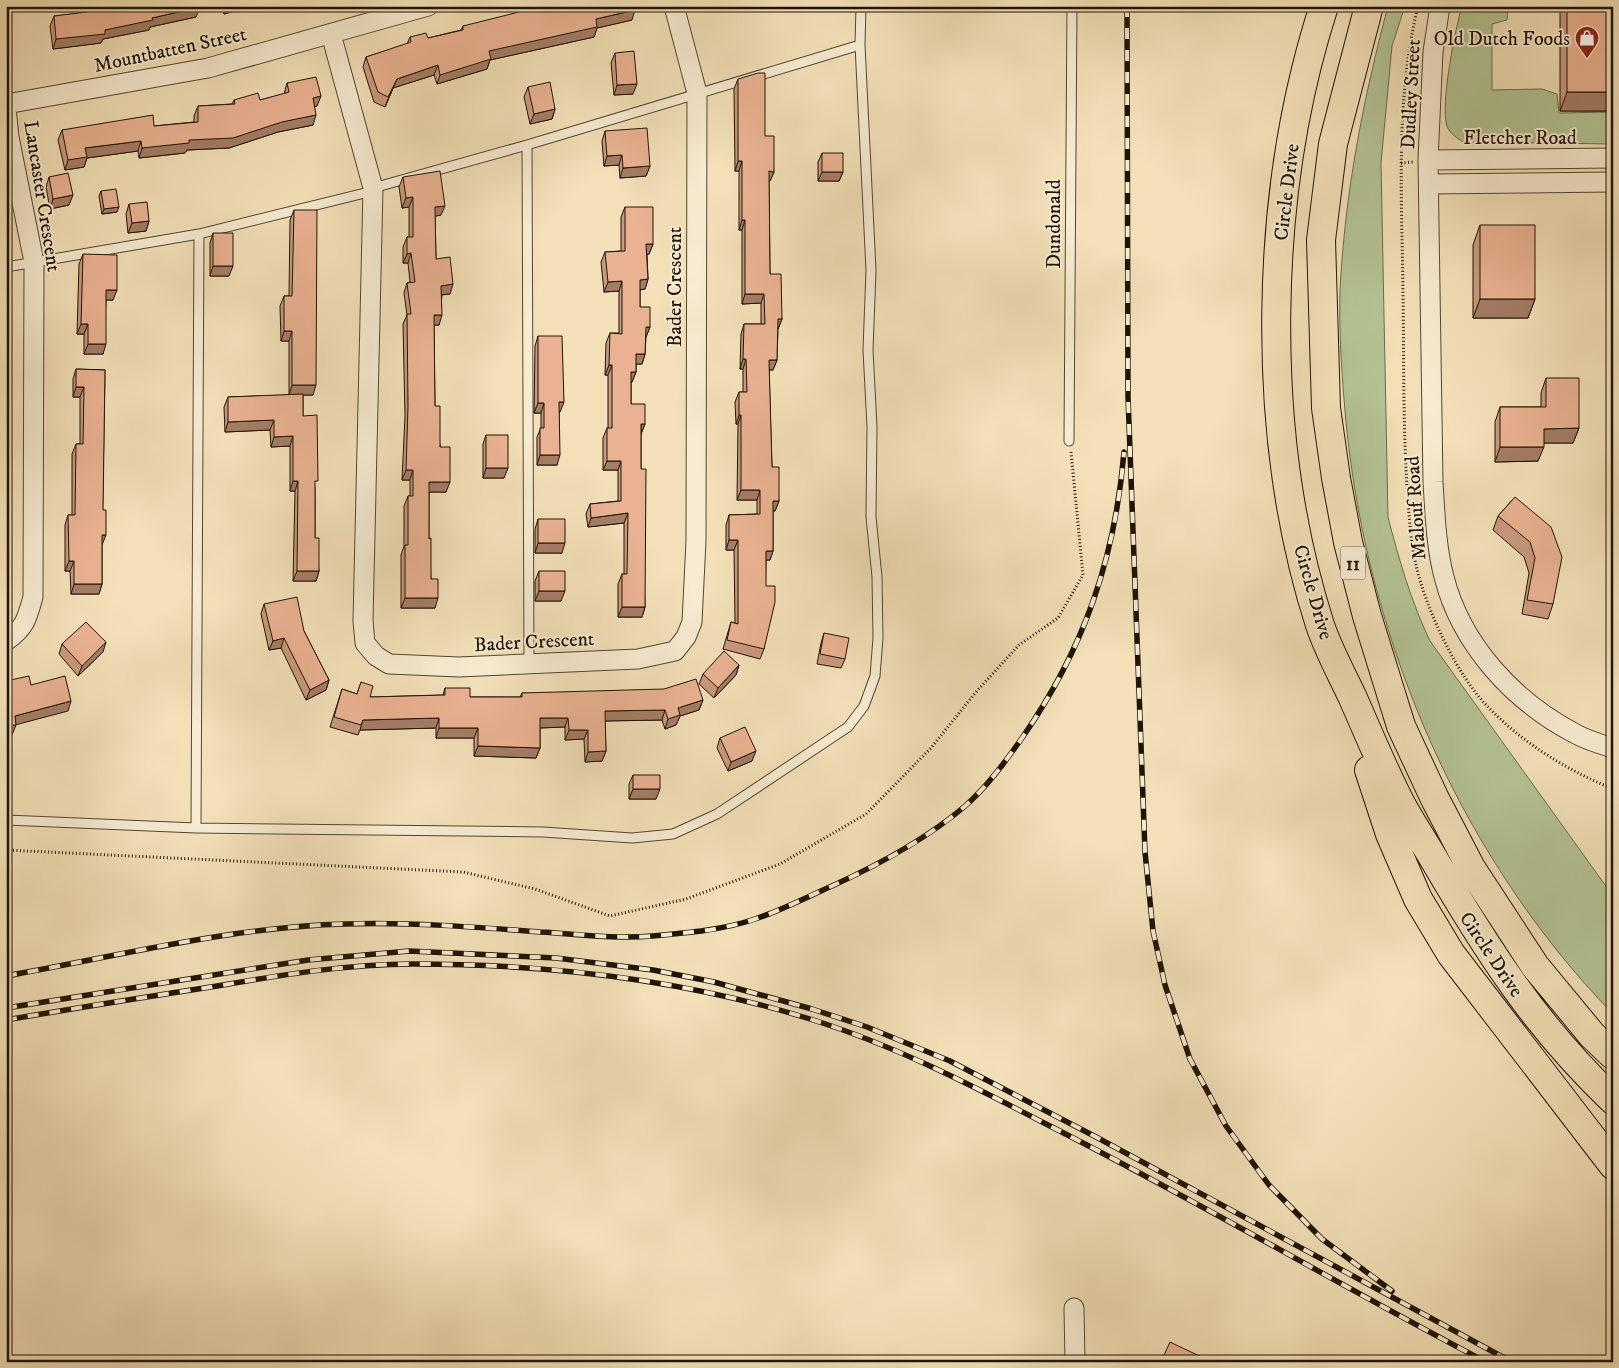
<svg xmlns="http://www.w3.org/2000/svg" width="1619" height="1368" viewBox="0 0 1619 1368" font-family="'IM FELL DW Pica',serif">
<style>
.green{fill:#b4c394;stroke:#6a6b4e}
.lines{fill:none;stroke-linecap:round;stroke-linejoin:round}
.lane-casing{stroke:#544633;stroke-width:11}
.street-casing{stroke:#544633;stroke-width:21}
.highway-casing{stroke:#1f1307;stroke-width:30}
.path{stroke:#1f1307;stroke-width:3;stroke-dasharray:1 2.5;stroke-linecap:butt}
.lane{stroke:#f7ebd1;stroke-width:9}
.street{stroke:#f7ebd1;stroke-width:19}
.highway{stroke:#f3e0b8;stroke-width:28}
.rail-casing{stroke:#1f1307;stroke-width:5.5}
.rail{stroke:#f7ebd1;stroke-width:4;stroke-dasharray:11;stroke-linecap:butt}
.wall{fill:#c9997e;stroke:#1f1307}
.shaded-wall{fill:#a47d66;stroke:#1f1307}
.building{fill:#eab292;stroke:#1f1307}
.labels{text-anchor:middle;stroke-width:4;stroke-linejoin:round;paint-order:stroke}
.shield{fill:#f7ebd1;stroke:#605444;stroke-width:1}
.shield-label{font-size:19px;font-weight:bold;fill:#1f1307}
.poi-label{font-size:20px;fill:#1f1307;stroke:#f7ebd1;text-anchor:end}
.street-label{font-size:20px;fill:#1f1307;stroke:#f7ebd1}
</style>
<rect width="100%" height="100%" fill="#f3e0b8"/>
<filter id="stains"><feTurbulence type="fractalNoise" baseFrequency=".004" numOctaves="4"/><feColorMatrix values="0 0 0 0 .2 0 0 0 0 .09 0 0 0 0 .02 0 0 0 .5 -.17"/></filter>
<radialGradient id="worn" r=".72"><stop offset=".6" stop-color="#630" stop-opacity="0"/><stop offset="1" stop-color="#630" stop-opacity=".3"/></radialGradient>
<path class="green" d="M 1388,6 L 1405,6 L 1392,46 L 1381,163 L 1388,517 C 1399,560 1411,601 1430,641 L 1613,896 L 1613,1014 C 1454,850 1361,625 1344,399 C 1341,363 1339,326 1340,290 C 1345,193 1363,100 1388,6 Z
M 1462,6 L 1508,6 L 1507,20 L 1492,24 L 1492,90 L 1542,89 L 1557,94 L 1559,113 L 1613,112 L 1613,144 L 1463,142 C 1457,138 1450,134 1447,126 C 1440,105 1455,30 1462,6 Z"/>
<g class="lines">
<defs>
<path id="lane" d="M 527,145 L 529,664
M 373,188 L 527,145 L 860,45
M 6,267 L 199,234 L 373,191
M 1069,441 L 1072,6
M 6,820 L 196,828 L 543,832 L 632,838 L 673,834 L 717,814 L 848,727 L 864,706 L 875,676 L 878,638 L 877,577 L 871,517 L 872,427 L 868,350 L 871,270 L 860,45 L 861,6
M 196,828 L 199,234"/>
<path id="street" d="M 1440,6 L 1433,52 L 1428,160 L 1433,482 C 1435,514 1436,546 1444,577 C 1461,644 1513,701 1574,733 C 1586,740 1600,744 1613,748
M 331,34 L 373,188 L 363,621 L 365,643 L 376,656 L 389,664 L 459,667 L 638,659 L 675,651 L 686,637 L 692,622 L 696,541 L 697,93 L 674,6
M 6,104 L 208,68 L 428,6
M 6,108 L 9,137 L 34,262 L 33,597 C 27,619 25,628 6,641
M 1428,160 L 1613,158
M 1430,184 L 1613,182
M 1074,1308 L 1075,1362"/>
<path id="highway" d="M 1324,6 C 1263,195 1259,435 1320,625 C 1328,649 1341,673 1352,696 C 1368,732 1383,769 1401,804 C 1412,824 1424,842 1435,861 C 1487,950 1537,1028 1613,1100
M 1369,6 L 1333,144 L 1321,240 L 1326,408 L 1336,478 L 1348,542 L 1367,616 L 1401,726 L 1435,799 L 1471,868 L 1535,966 L 1592,1035 L 1613,1055
M 1369,770 L 1390,834 L 1418,899 L 1451,954 L 1613,1165"/>
</defs>
<use href="#lane" class="lane-casing"/>
<use href="#street" class="street-casing"/>
<use href="#highway" class="highway-casing"/>
<path class="path" d="M 1418,6 C 1395,100 1402,198 1403,294 C 1404,358 1403,423 1407,487 C 1409,512 1410,540 1416,565 C 1426,609 1457,676 1489,708 C 1524,744 1567,770 1613,789
M 1401,163 L 1413,162
M 6,850 L 463,872 L 535,889 L 610,916 L 686,899 L 780,864 L 866,814 L 931,748 L 976,692 L 1019,645 L 1058,618 L 1083,575 L 1071,452"/>
<use href="#lane" class="lane"/>
<use href="#street" class="street"/>
<use href="#highway" class="highway"/>
<defs>
<path id="rail" d="M 1127,6 L 1128,397 L 1145,852 L 1153,931 L 1165,985 L 1190,1059 L 1226,1126 L 1269,1185 L 1322,1239 L 1392,1291
M 6,976 C 118,956 231,927 345,924 C 410,922 475,927 540,932 C 578,934 614,939 652,936 C 686,933 723,930 755,919 C 782,910 807,897 832,886 C 878,865 925,840 964,807 C 987,787 1005,762 1022,738 C 1084,649 1115,559 1124,452
M 6,1008 L 308,960 L 409,951 L 556,958 L 653,970 L 714,982 L 812,1009 L 867,1027 L 950,1061 L 1098,1138 L 1512,1362
M 6,1020 C 76,1008 146,997 217,986 C 281,975 347,964 413,964 C 547,964 682,979 810,1019 C 894,1045 971,1085 1048,1125 C 1196,1200 1339,1285 1486,1362"/>
</defs>
<use href="#rail" class="rail-casing"/>
<use href="#rail" class="rail"/>
</g>
<path class="wall" d="M 85,6 L 102,6 L 102,9 L 196,17 L 150,27 L 149,30 L 103,39 L 101,43 L 53,49 L 50,26 L 54,16 L 83,13 Z
M 221,6 L 252,6 L 224,14 Z
M 1560,6 L 1613,6 L 1613,111 L 1560,111 Z
M 632,20 L 597,28 L 594,37 L 490,60 L 487,69 L 437,84 L 434,75 L 393,88 L 385,107 L 374,102 L 363,67 L 366,57 L 407,44 L 410,37 L 428,38 L 461,30 L 463,26 Z
M 615,53 L 633,94 L 614,95 L 611,63 Z
M 738,79 L 765,136 L 774,172 L 770,181 L 769,181 L 770,274 L 782,319 L 778,329 L 777,360 L 773,370 L 769,370 L 772,467 L 779,501 L 775,511 L 773,511 L 773,551 L 770,560 L 766,560 L 764,649 L 760,659 L 723,649 L 728,632 L 731,622 L 735,623 L 734,550 L 726,550 L 726,525 L 729,515 L 757,514 L 757,500 L 737,500 L 738,424 L 736,424 L 735,402 L 739,392 L 743,392 L 743,369 L 740,369 L 741,334 L 744,324 L 761,324 L 761,303 L 742,304 L 742,230 L 739,230 L 739,171 L 735,171 L 734,89 Z
M 287,83 L 317,106 L 314,107 L 313,125 L 278,132 L 229,148 L 187,150 L 185,153 L 139,158 L 138,151 L 87,158 L 84,167 L 65,170 L 58,140 L 62,130 L 154,126 L 194,122 L 194,116 L 198,106 L 232,104 L 234,100 L 260,100 L 284,94 Z
M 528,87 L 555,109 L 552,119 L 530,124 L 524,97 Z
M 605,131 L 650,166 L 646,176 L 620,178 L 619,165 L 604,166 L 602,141 Z
M 822,153 L 843,172 L 839,181 L 818,181 L 818,162 Z
M 49,177 L 69,205 L 50,209 L 46,187 Z
M 403,177 L 441,215 L 435,216 L 436,259 L 450,294 L 442,295 L 439,325 L 434,325 L 435,406 L 446,492 L 429,492 L 429,539 L 431,579 L 435,608 L 401,608 L 401,555 L 404,546 L 404,506 L 408,496 L 410,496 L 410,480 L 402,480 L 405,416 L 403,324 L 407,315 L 404,293 L 407,283 L 410,282 L 408,263 L 403,263 L 403,247 L 407,237 L 409,237 L 409,207 L 402,208 L 399,187 Z
M 101,191 L 117,212 L 102,214 L 99,196 Z
M 129,204 L 149,221 L 146,231 L 128,233 L 126,214 Z
M 625,207 L 653,244 L 649,254 L 647,254 L 648,279 L 645,289 L 640,290 L 640,307 L 650,327 L 646,337 L 645,354 L 642,364 L 636,364 L 636,372 L 632,382 L 631,382 L 631,404 L 645,424 L 641,434 L 641,469 L 645,607 L 642,617 L 618,617 L 618,584 L 622,574 L 624,574 L 624,523 L 588,527 L 586,514 L 590,504 L 618,501 L 618,470 L 603,470 L 603,438 L 607,428 L 608,428 L 608,375 L 605,375 L 606,343 L 610,333 L 619,333 L 619,291 L 604,292 L 601,262 L 605,252 L 621,251 L 621,217 Z
M 294,210 L 313,395 L 303,395 L 303,416 L 315,488 L 315,538 L 319,571 L 316,581 L 293,581 L 295,491 L 290,491 L 290,446 L 271,447 L 270,430 L 225,432 L 224,407 L 228,397 L 289,395 L 289,341 L 281,341 L 280,306 L 284,296 L 289,296 L 290,220 Z
M 1480,225 L 1535,299 L 1528,318 L 1473,318 L 1473,245 Z
M 213,233 L 229,276 L 210,276 L 210,243 Z
M 83,254 L 113,300 L 106,300 L 103,354 L 84,354 L 84,334 L 77,334 L 79,264 Z
M 538,336 L 560,412 L 559,412 L 557,465 L 537,465 L 537,437 L 541,428 L 541,413 L 534,413 L 535,346 Z
M 76,369 L 105,370 L 102,545 L 102,584 L 99,594 L 71,594 L 70,571 L 65,571 L 65,525 L 68,515 L 72,515 L 72,454 L 76,444 L 80,444 L 80,397 L 73,397 L 73,379 Z
M 1546,378 L 1579,428 L 1573,443 L 1544,443 L 1538,461 L 1495,462 L 1495,422 L 1500,407 L 1541,407 L 1541,393 Z
M 486,435 L 504,478 L 483,478 L 483,444 Z
M 1515,497 L 1553,604 L 1548,619 L 1522,614 L 1529,573 L 1524,557 L 1493,530 L 1498,516 Z
M 538,519 L 562,553 L 535,553 L 535,529 Z
M 539,571 L 561,601 L 535,601 L 535,581 Z
M 264,604 L 304,631 L 329,680 L 326,690 L 306,700 L 281,648 L 269,650 L 261,614 Z
M 824,633 L 845,659 L 841,668 L 817,664 L 821,643 Z
M 62,644 L 103,652 L 78,676 L 59,654 Z
M 739,665 L 736,675 L 714,698 L 699,684 L 703,674 Z
M 361,682 L 370,697 L 443,695 L 445,688 L 470,697 L 520,697 L 522,693 L 703,700 L 699,710 L 680,716 L 676,725 L 665,729 L 662,720 L 605,721 L 606,751 L 602,761 L 585,762 L 584,739 L 565,740 L 565,727 L 540,728 L 540,748 L 536,758 L 474,756 L 474,738 L 436,738 L 436,728 L 360,730 L 358,735 L 330,727 L 342,689 L 357,694 Z
M 720,738 L 752,761 L 728,771 L 717,748 Z
M 633,775 L 656,799 L 629,799 L 629,784 Z"/>
<path class="shaded-wall" d="M 227,6 L 252,6 L 224,14 Z
M 260,6 L 269,6 L 259,9 Z
M 200,7 L 196,17 L 150,27 L 149,30 L 103,39 L 101,43 L 53,49 L 56,39 L 105,30 L 152,18 Z
M 635,10 L 632,20 L 597,28 L 594,37 L 490,60 L 487,69 L 437,84 L 440,75 L 489,51 L 596,19 Z
M 438,65 L 434,75 L 393,88 L 385,107 L 397,79 Z
M 637,84 L 633,94 L 614,95 L 617,85 Z
M 1567,92 L 1613,92 L 1613,111 L 1560,111 Z
M 321,96 L 317,106 L 309,108 L 313,98 Z
M 555,109 L 552,119 L 530,124 L 534,114 Z
M 316,115 L 313,125 L 278,132 L 229,148 L 187,150 L 185,153 L 139,158 L 142,148 Z
M 141,141 L 138,151 L 87,158 L 84,167 L 65,170 L 68,160 L 85,148 Z
M 622,155 L 619,165 L 604,166 L 607,156 Z
M 738,161 L 742,161 L 739,171 L 735,171 Z
M 650,166 L 646,176 L 620,178 L 623,168 Z
M 769,171 L 774,172 L 770,181 L 765,181 Z
M 822,172 L 843,172 L 839,181 L 818,181 Z
M 73,195 L 69,205 L 50,209 L 53,199 Z
M 413,197 L 409,207 L 402,208 L 406,198 Z
M 445,206 L 441,215 L 431,217 L 435,207 Z
M 119,207 L 117,212 L 102,214 L 104,209 Z
M 742,220 L 745,220 L 742,230 L 739,230 Z
M 149,221 L 146,231 L 128,233 L 132,223 Z
M 646,244 L 653,244 L 649,254 L 642,254 Z
M 411,253 L 408,263 L 403,263 L 407,254 Z
M 213,266 L 233,266 L 229,276 L 210,276 Z
M 648,279 L 645,289 L 637,290 L 640,280 Z
M 622,281 L 619,291 L 604,292 L 608,282 Z
M 453,284 L 450,294 L 438,295 L 441,286 Z
M 106,290 L 117,290 L 113,300 L 103,300 Z
M 745,294 L 764,294 L 761,303 L 742,304 Z
M 1480,299 L 1535,299 L 1528,318 L 1473,318 Z
M 434,315 L 442,315 L 439,325 L 430,325 Z
M 778,319 L 782,319 L 778,329 L 774,329 Z
M 81,324 L 88,324 L 84,334 L 77,334 Z
M 646,327 L 650,327 L 646,337 L 642,337 Z
M 284,331 L 292,331 L 289,341 L 281,341 Z
M 88,344 L 106,344 L 103,354 L 84,354 Z
M 636,354 L 645,354 L 642,364 L 633,364 Z
M 743,359 L 746,359 L 743,369 L 740,369 Z
M 769,360 L 777,360 L 773,370 L 765,369 Z
M 609,365 L 612,365 L 608,375 L 605,375 Z
M 631,372 L 636,372 L 632,382 L 628,382 Z
M 292,385 L 316,385 L 313,395 L 289,395 Z
M 76,387 L 84,387 L 80,397 L 73,397 Z
M 559,402 L 564,402 L 560,412 L 555,412 Z
M 538,403 L 544,403 L 541,413 L 534,413 Z
M 739,415 L 741,415 L 738,424 L 736,424 Z
M 274,420 L 270,430 L 225,432 L 228,422 Z
M 641,424 L 645,424 L 641,434 Z
M 1579,428 L 1573,443 L 1538,443 L 1544,429 Z
M 293,436 L 290,446 L 271,447 L 274,437 Z
M 1500,447 L 1544,447 L 1538,461 L 1495,462 Z
M 540,455 L 560,455 L 557,465 L 537,465 Z
M 607,461 L 621,461 L 618,470 L 603,470 Z
M 486,468 L 508,468 L 504,478 L 483,478 Z
M 406,470 L 413,470 L 410,480 L 402,480 Z
M 293,481 L 298,481 L 295,491 L 290,491 Z
M 429,482 L 450,482 L 446,492 L 425,492 Z
M 741,490 L 760,490 L 757,500 L 737,500 Z
M 773,501 L 779,501 L 775,511 L 770,511 Z
M 628,513 L 624,523 L 588,527 L 591,518 Z
M 102,535 L 106,535 L 102,545 L 98,545 Z
M 729,540 L 738,540 L 734,550 L 726,550 Z
M 538,543 L 565,543 L 562,553 L 535,553 Z
M 766,551 L 773,551 L 770,560 L 762,560 Z
M 69,561 L 74,561 L 70,571 L 65,571 Z
M 297,571 L 319,571 L 316,581 L 293,581 Z
M 74,584 L 102,584 L 99,594 L 71,594 Z
M 539,591 L 565,591 L 561,601 L 535,601 Z
M 405,598 L 438,598 L 435,608 L 401,608 Z
M 622,607 L 645,607 L 642,617 L 618,617 Z
M 284,638 L 281,648 L 269,650 L 273,641 Z
M 106,642 L 103,652 L 78,676 L 82,666 Z
M 739,665 L 736,675 L 714,698 L 718,688 Z
M 329,680 L 326,690 L 306,700 L 310,690 Z
M 703,700 L 699,710 L 680,716 L 676,725 L 665,729 L 668,719 L 678,708 Z
M 71,701 L 68,711 L 15,725 L 16,725 L 12,735 L 6,735 L 6,726 L 15,716 Z
M 665,710 L 662,720 L 601,721 L 605,711 Z
M 439,718 L 436,728 L 360,730 L 363,720 Z
M 540,718 L 568,718 L 565,727 L 537,728 Z
M 439,728 L 478,728 L 474,738 L 436,738 Z
M 569,730 L 588,730 L 584,739 L 565,740 Z
M 478,746 L 540,748 L 536,758 L 474,756 Z
M 606,751 L 602,761 L 585,762 L 588,752 Z
M 756,751 L 752,761 L 728,771 L 731,762 Z
M 633,789 L 660,789 L 656,799 L 629,799 Z"/>
<path class="building" d="M 87,6 L 102,6 L 102,9 L 117,6 L 200,6 L 200,7 L 152,18 L 153,20 L 105,30 L 105,34 L 56,39 L 54,16 L 87,12 Z
M 543,6 L 634,6 L 635,10 L 596,19 L 597,27 L 489,51 L 491,59 L 440,75 L 438,65 L 397,79 L 388,97 L 378,92 L 366,57 L 411,42 L 410,37 L 426,33 L 428,38 L 463,30 L 463,26 Z
M 1567,6 L 1613,6 L 1613,92 L 1567,92 Z
M 634,51 L 637,84 L 617,85 L 615,53 Z
M 758,73 L 765,73 L 765,136 L 774,136 L 774,172 L 769,171 L 770,274 L 781,274 L 782,319 L 778,319 L 777,360 L 769,360 L 772,467 L 779,467 L 779,501 L 773,501 L 773,551 L 766,551 L 766,586 L 775,586 L 775,602 L 764,649 L 727,640 L 731,622 L 738,624 L 738,540 L 729,540 L 729,515 L 760,514 L 760,490 L 741,490 L 741,415 L 739,415 L 739,392 L 747,392 L 746,359 L 743,359 L 744,324 L 765,324 L 764,294 L 745,294 L 745,220 L 742,220 L 742,161 L 738,161 L 738,79 Z
M 316,77 L 321,96 L 313,98 L 316,115 L 282,122 L 233,138 L 189,140 L 189,143 L 142,148 L 141,141 L 85,148 L 87,157 L 68,160 L 62,130 L 153,115 L 154,126 L 198,122 L 198,106 L 235,104 L 234,100 L 258,93 L 260,100 L 289,92 L 287,83 Z
M 550,82 L 555,109 L 534,114 L 528,87 Z
M 647,128 L 650,166 L 623,168 L 622,155 L 607,156 L 605,131 Z
M 822,153 L 843,153 L 843,172 L 822,172 Z
M 440,171 L 445,206 L 435,207 L 436,259 L 450,257 L 453,284 L 441,286 L 442,315 L 434,315 L 435,406 L 440,406 L 440,447 L 450,447 L 450,482 L 429,482 L 429,539 L 431,538 L 431,579 L 438,579 L 438,598 L 405,598 L 405,545 L 408,545 L 408,496 L 413,496 L 413,470 L 406,470 L 408,406 L 407,314 L 411,314 L 407,283 L 415,282 L 411,253 L 407,254 L 407,237 L 413,237 L 413,197 L 406,198 L 403,177 Z
M 68,173 L 73,195 L 53,199 L 49,177 Z
M 116,189 L 119,207 L 104,209 L 101,191 Z
M 147,202 L 149,221 L 132,223 L 129,204 Z
M 625,207 L 653,207 L 653,244 L 646,244 L 648,279 L 640,280 L 640,307 L 650,307 L 650,327 L 646,327 L 645,354 L 636,354 L 636,372 L 631,372 L 631,404 L 645,404 L 645,424 L 641,424 L 641,469 L 646,469 L 645,607 L 622,607 L 622,574 L 627,574 L 628,513 L 591,518 L 590,504 L 621,501 L 621,461 L 607,461 L 607,428 L 612,428 L 612,365 L 609,365 L 610,333 L 622,334 L 622,281 L 608,282 L 605,252 L 625,251 Z
M 294,210 L 317,210 L 316,385 L 292,385 L 292,331 L 284,331 L 284,296 L 292,296 Z
M 1480,225 L 1535,225 L 1535,299 L 1480,299 Z
M 213,233 L 233,233 L 233,266 L 213,266 Z
M 83,254 L 117,255 L 117,290 L 106,290 L 106,344 L 88,344 L 88,324 L 81,324 Z
M 538,336 L 562,336 L 564,402 L 559,402 L 560,455 L 540,455 L 540,428 L 544,428 L 544,403 L 538,403 Z
M 76,369 L 105,370 L 103,510 L 106,510 L 106,535 L 102,535 L 102,584 L 74,584 L 74,561 L 69,561 L 68,515 L 75,515 L 76,444 L 83,444 L 84,387 L 76,387 Z
M 1546,378 L 1579,378 L 1579,428 L 1544,429 L 1544,447 L 1500,447 L 1500,407 L 1546,407 Z
M 303,394 L 303,416 L 317,415 L 318,481 L 315,481 L 315,538 L 319,538 L 319,571 L 297,571 L 298,481 L 293,481 L 293,436 L 274,437 L 274,420 L 228,422 L 228,397 Z
M 486,435 L 508,435 L 508,468 L 486,468 Z
M 1515,497 L 1551,527 L 1562,557 L 1553,604 L 1527,600 L 1535,558 L 1530,542 L 1498,516 Z
M 538,519 L 565,519 L 565,543 L 538,543 Z
M 539,571 L 565,571 L 565,591 L 539,591 Z
M 297,597 L 304,631 L 329,680 L 310,690 L 284,638 L 273,641 L 264,604 Z
M 86,622 L 106,642 L 82,666 L 62,644 Z
M 824,633 L 849,638 L 845,659 L 820,654 Z
M 724,651 L 739,665 L 718,688 L 703,674 Z
M 29,676 L 31,685 L 65,676 L 71,701 L 15,716 L 16,725 L 6,726 L 6,681 Z
M 696,679 L 703,700 L 678,708 L 680,715 L 668,719 L 665,710 L 605,711 L 606,751 L 588,752 L 588,730 L 569,730 L 568,718 L 540,718 L 540,748 L 478,746 L 478,728 L 439,728 L 439,718 L 363,720 L 361,725 L 334,717 L 342,689 L 357,694 L 361,682 L 373,686 L 370,697 L 445,695 L 445,688 L 470,688 L 470,697 L 522,697 L 522,693 L 664,689 Z
M 745,727 L 756,751 L 731,762 L 720,738 Z
M 633,775 L 660,775 L 660,789 L 633,789 Z
M 1170,1342 L 1212,1362 L 1161,1362 Z"/>
<defs>
<symbol id="shop-pin" viewBox="-11 -11 22 30"><path d="M0 17L-7.5 6A9.5 9.5 0 1 1 7.5 6Z" fill="#8f2418" stroke="#f7ebd1"/><path d="M-5-2.5h2.3a2.7 3.5 0 0 1 5.4 0H5L5.5 6h-11ZM-1.5-2.5h3a1.5 2.3 0 0 0-3 0Z" fill="#fff"/></symbol>
</defs>
<g fill-rule="evenodd">
<use href="#shop-pin" x="1573" y="24" width="28" height="38"/>
</g>
<g class="labels">
<rect class="shield" x="1340.5" y="546.5" width="25" height="33" rx="4"/>
<g class="shield-label">
<text x="1353" y="570">11</text>
</g>
<g class="poi-label">
<text x="1570" y="45">Old Dutch Foods</text>
</g>
<g class="street-label">
<text transform="translate(170 49) rotate(-12)" y="7">Mountbatten Street</text>
<text transform="translate(1410 94) rotate(-87)" y="7">Dudley Street</text>
<text x="1520" y="144">Fletcher Road</text>
<text transform="translate(1286 192) rotate(-83)" y="7">Circle Drive</text>
<text transform="translate(43 196) rotate(81)" y="7">Lancaster Crescent</text>
<text transform="translate(1053 224) rotate(-90)" y="7">Dundonald</text>
<text transform="translate(674 287) rotate(-90)" y="7">Bader Crescent</text>
<text transform="translate(1415 508) rotate(-94)" y="7">Malouf Road</text>
<text transform="translate(1314 592) rotate(74)" y="7">Circle Drive</text>
<text transform="translate(534 641) rotate(-3)" y="7">Bader Crescent</text>
<text transform="translate(1492 954) rotate(56)" y="7">Circle Drive</text>
</g>
</g>
<rect width="1619" height="1368" fill="none" stroke="#f3e0b8" stroke-width="25"/>
<rect x="8" y="8" width="1604" height="1353" fill="none" stroke="#1f1307" stroke-width="2.5"/>
<rect x="12" y="12" width="1594" height="1343" fill="none" stroke="#1f1307"/>
<rect width="100%" height="100%" filter="url(#stains)"/>
<rect width="100%" height="100%" fill="url(#worn)"/>
</svg>
